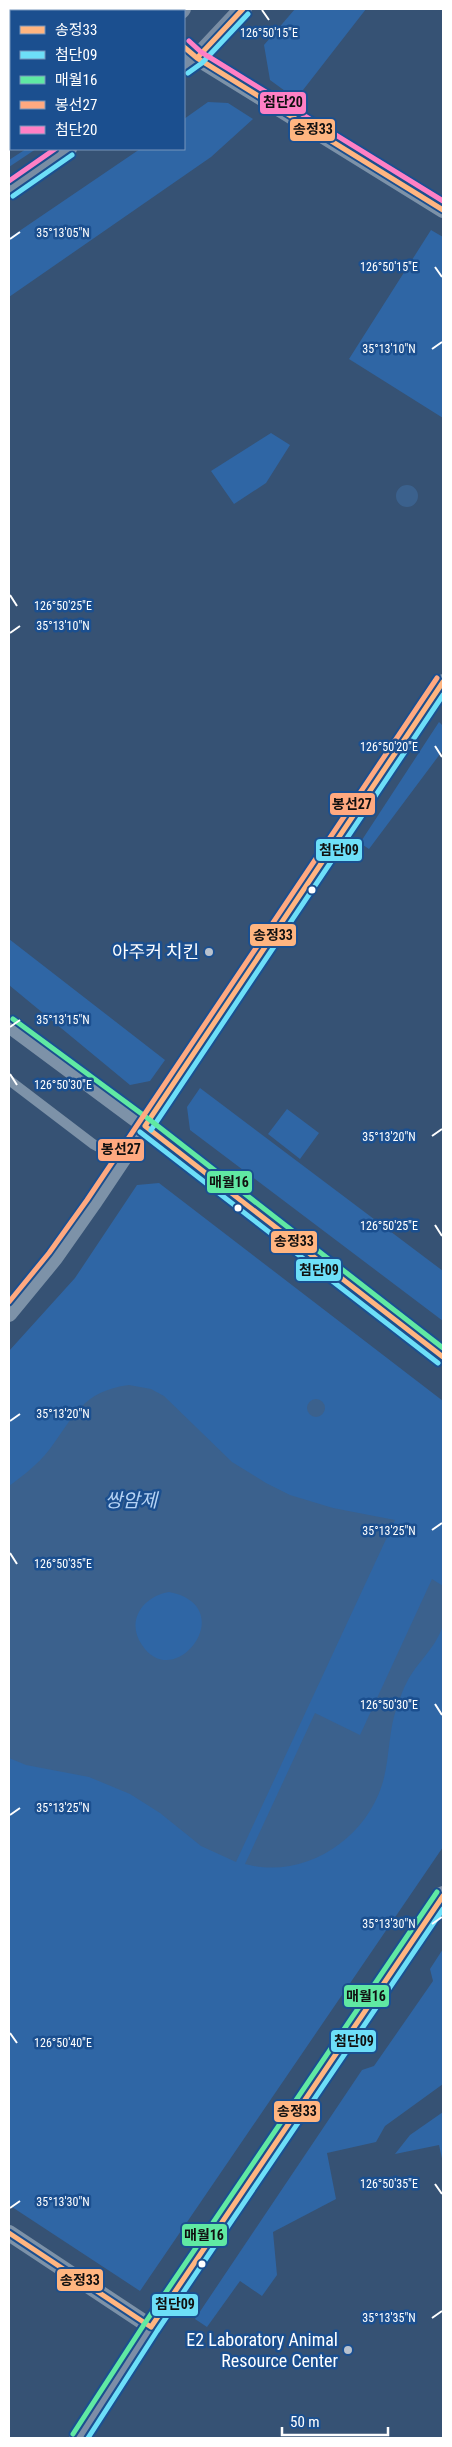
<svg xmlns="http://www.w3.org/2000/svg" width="452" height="2447" viewBox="0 0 452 2447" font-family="'Roboto Condensed','Noto Sans KR',sans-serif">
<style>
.green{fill:#2f66a5}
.water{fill:#3b618d;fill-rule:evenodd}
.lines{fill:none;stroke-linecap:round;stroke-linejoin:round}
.pedestrian{stroke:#7d92a8;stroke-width:10}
.minor{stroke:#7d92a8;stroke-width:12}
.tertiary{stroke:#7d92a8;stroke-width:16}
.secondary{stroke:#798da4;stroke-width:18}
.primary{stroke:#7d8ea7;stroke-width:20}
.bus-1-casing{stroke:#1b4f8f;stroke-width:9}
.bus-2-casing{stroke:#1b4f8f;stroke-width:9}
.bus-3-casing{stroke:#1b4f8f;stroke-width:9}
.bus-4-casing{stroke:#1b4f8f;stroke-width:9}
.bus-5-casing{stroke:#1b4f8f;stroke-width:9}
.bus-1{stroke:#ffb580;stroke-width:5}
.bus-2{stroke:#6ddff8;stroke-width:5}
.bus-3{stroke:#60e9a3;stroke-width:5}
.bus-4{stroke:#ffa980;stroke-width:5}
.bus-5{stroke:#ff80c5;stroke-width:5}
.ticks{fill:none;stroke:#fff;stroke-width:2}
.bus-dot{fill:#fff;stroke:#1b4f8f;stroke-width:2}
.poi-dot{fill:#b9c2ce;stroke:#1b4f8f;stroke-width:2}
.labels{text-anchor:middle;stroke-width:5;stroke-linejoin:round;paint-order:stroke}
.poi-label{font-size:18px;fill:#fff;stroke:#1b4f8f;text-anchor:end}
.water-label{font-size:19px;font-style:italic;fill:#b5d3f5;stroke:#1b4f8f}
.ticks-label{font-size:12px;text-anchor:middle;fill:#fff;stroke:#1b4f8f;stroke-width:5;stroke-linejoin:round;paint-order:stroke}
.line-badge{stroke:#1b4f8f;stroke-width:2}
.pale-badge-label{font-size:14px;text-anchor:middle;font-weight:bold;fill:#111}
</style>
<rect width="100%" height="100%" fill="#365274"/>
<path class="green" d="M 44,9 L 110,9 L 106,11 L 40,11 Z
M 295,9 L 366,9 L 296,99 L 270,80 L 264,45 Z
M 11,31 L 11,75 L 9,77 L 9,32 Z
M 208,102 L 228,103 L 253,119 L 211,157 L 9,297 L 9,238 L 140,149 L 184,149 L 184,119 Z
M 26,149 L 36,149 L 9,167 L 9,160 Z
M 431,230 L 443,237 L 443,418 L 349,359 Z
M 271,433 L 290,445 L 266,483 L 234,504 L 211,471 Z
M 439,722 L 443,726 L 443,750 L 369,849 L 360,843 Z
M 9,939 L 165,1060 L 150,1081 L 130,1085 L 9,985 Z
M 200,1088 L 443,1271 L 443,1321 L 190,1130 L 187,1107 Z
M 287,1109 L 319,1133 L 300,1159 L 268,1134 Z
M 159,1183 L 443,1401 L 443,1847 L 140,2291 L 9,2205 L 9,1351 L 75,1278 L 137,1185 Z
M 443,1949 L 443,2084 L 385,2126 L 376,2142 L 327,2153 L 336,2199 L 273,2232 L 277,2275 L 262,2296 L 240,2281 L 207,2327 L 195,2319 L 362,2070 L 374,2066 L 433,1981 L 430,1969 Z
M 443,2112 L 443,2163 L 439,2145 L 395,2154 L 410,2135 Z"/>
<path class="water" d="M396 496a11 11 0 1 1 22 0a11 11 0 1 1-22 0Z
M 129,1385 L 151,1389 L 164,1396 L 232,1462 L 266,1483 L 290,1495 L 333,1508 L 395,1520 L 236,1862 L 201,1846 L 160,1813 L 130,1794 L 89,1777 L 26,1765 L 9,1758 L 9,1486 C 24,1475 37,1465 49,1450 C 74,1417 82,1391 129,1385 ZM 169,1592 C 242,1606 175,1695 142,1645 C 125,1620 144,1596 169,1592 Z
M307 1408a9 9 0 1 1 18 0a9 9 0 1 1-18 0Z
M 432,1579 L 443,1586 C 443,1598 446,1613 443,1624 C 438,1646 417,1662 407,1682 C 403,1689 400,1698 397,1707 C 388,1731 390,1760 382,1785 C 364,1841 303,1880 245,1864 L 315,1713 L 360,1735 Z"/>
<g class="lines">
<path class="pedestrian" d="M 9,1080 L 93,1144 L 108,1152"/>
<path class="minor" d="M 147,9 L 149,11
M 184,47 L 197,58"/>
<path class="tertiary" d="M 197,58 L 443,210
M 9,1025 L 145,1126 L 443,1357
M 9,1314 L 55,1258 L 93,1204 L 443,682
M 9,2233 L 151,2327"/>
<path class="secondary" d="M 180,11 L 182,9
M 184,67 L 197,58 L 243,9
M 9,135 L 11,133
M 9,190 L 68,149"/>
<path class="primary" d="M 79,2438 L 151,2327 L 443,1896"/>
<defs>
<path id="bus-1" d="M 184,47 L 197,58 L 443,210
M 197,58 L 243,9
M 145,1126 L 443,682
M 145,1126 L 443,1357
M 9,2233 L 151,2327
M 151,2327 L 443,1896"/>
<path id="bus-2" d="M 188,73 L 202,63 L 248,14
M 13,196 L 72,155
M 151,1130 L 443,695
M 140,1132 L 438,1363
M 88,2438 L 157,2331 L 443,1909"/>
<path id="bus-3" d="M 13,1019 L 150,1120 L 443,1348
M 73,2434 L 145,2323 L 437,1892"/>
<path id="bus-4" d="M 9,1302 L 49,1253 L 87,1200 L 437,678"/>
<path id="bus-5" d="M 189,41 L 201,52 L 443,201
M 9,181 L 55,149"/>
</defs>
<use href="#bus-1" class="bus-1-casing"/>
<use href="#bus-2" class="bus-2-casing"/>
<use href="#bus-3" class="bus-3-casing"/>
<use href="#bus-4" class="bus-4-casing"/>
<use href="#bus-5" class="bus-5-casing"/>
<use href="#bus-1" class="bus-1"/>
<use href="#bus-2" class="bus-2"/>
<use href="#bus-3" class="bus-3"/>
<use href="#bus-4" class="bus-4"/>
<use href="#bus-5" class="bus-5"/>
</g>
<path class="ticks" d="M 262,10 L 269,20M 10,239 L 20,232M 435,267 L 442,277M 432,349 L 442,342M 10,595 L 17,606M 10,633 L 20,626M 435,746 L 442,757M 10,1027 L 20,1020M 10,1074 L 17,1085M 432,1136 L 442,1129M 435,1225 L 442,1236M 10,1421 L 20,1414M 432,1530 L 442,1523M 10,1553 L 17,1564M 435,1704 L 442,1715M 10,1815 L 20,1808M 432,1924 L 442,1917M 10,2033 L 17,2043M 435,2184 L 442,2194M 10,2208 L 20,2201M 432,2318 L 442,2311"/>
<g class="bus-dot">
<circle cx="312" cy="890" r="4.5"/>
<circle cx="238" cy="1208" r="4.5"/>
<circle cx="202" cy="2264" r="4.5"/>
</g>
<g class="poi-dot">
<circle cx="209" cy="952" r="5"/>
<circle cx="348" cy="2350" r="5"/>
</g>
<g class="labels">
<g class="poi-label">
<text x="199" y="958">아주커 치킨</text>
<text x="338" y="2346">E2 Laboratory Animal<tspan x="338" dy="21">Resource Center</tspan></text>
</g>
<g class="water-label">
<text x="131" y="1507">쌍암제</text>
</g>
</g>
<g class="ticks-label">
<text x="269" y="37">126°50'15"E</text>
<text x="63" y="237">35°13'05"N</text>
<text x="389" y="271">126°50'15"E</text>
<text x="389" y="353">35°13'10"N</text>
<text x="63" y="610">126°50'25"E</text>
<text x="63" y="630">35°13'10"N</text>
<text x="389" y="751">126°50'20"E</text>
<text x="63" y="1024">35°13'15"N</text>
<text x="63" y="1089">126°50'30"E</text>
<text x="389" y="1141">35°13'20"N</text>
<text x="389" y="1230">126°50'25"E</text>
<text x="63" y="1418">35°13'20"N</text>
<text x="389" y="1535">35°13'25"N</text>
<text x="63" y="1568">126°50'35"E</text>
<text x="389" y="1709">126°50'30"E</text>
<text x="63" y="1812">35°13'25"N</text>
<text x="389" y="1928">35°13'30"N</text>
<text x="63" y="2047">126°50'40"E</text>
<text x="389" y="2188">126°50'35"E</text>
<text x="63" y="2206">35°13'30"N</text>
<text x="389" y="2322">35°13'35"N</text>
</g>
<g class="line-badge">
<rect x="259" y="91" width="48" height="24" rx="5" fill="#ff80c5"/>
<rect x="289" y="118" width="47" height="24" rx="5" fill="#ffb580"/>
<rect x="329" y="792" width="47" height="24" rx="5" fill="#ffa980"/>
<rect x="315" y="838" width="48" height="24" rx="5" fill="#6ddff8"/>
<rect x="249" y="923" width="48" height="24" rx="5" fill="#ffb580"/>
<rect x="97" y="1138" width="48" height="24" rx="5" fill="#ffa980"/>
<rect x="206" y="1170" width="47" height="24" rx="5" fill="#60e9a3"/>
<rect x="270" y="1230" width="48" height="24" rx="5" fill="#ffb580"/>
<rect x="295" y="1258" width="47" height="24" rx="5" fill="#6ddff8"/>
<rect x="343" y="1984" width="47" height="24" rx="5" fill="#60e9a3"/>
<rect x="330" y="2029" width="47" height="24" rx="5" fill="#6ddff8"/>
<rect x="273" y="2100" width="48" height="23" rx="5" fill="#ffb580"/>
<rect x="181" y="2223" width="47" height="24" rx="5" fill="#60e9a3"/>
<rect x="56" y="2268" width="48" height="24" rx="5" fill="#ffb580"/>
<rect x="151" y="2293" width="48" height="24" rx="5" fill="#6ddff8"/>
</g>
<g class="pale-badge-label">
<text x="283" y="107">첨단20</text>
<text x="313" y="134">송정33</text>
<text x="352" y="809">봉선27</text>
<text x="339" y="855">첨단09</text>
<text x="273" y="940">송정33</text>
<text x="121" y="1154">봉선27</text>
<text x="229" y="1187">매월16</text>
<text x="294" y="1246">송정33</text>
<text x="319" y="1275">첨단09</text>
<text x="366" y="2001">매월16</text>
<text x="354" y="2046">첨단09</text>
<text x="297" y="2116">송정33</text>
<text x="204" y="2240">매월16</text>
<text x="80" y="2285">송정33</text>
<text x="175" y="2309">첨단09</text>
</g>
<rect width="452" height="2447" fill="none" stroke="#ffffff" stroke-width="20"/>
<rect x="10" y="10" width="175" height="140" fill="#1b4f8f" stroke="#7695bc"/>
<rect x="20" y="26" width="25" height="8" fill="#ffb580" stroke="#7695bc"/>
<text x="55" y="35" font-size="15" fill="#ffffff">송정33</text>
<rect x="20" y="51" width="25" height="8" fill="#6ddff8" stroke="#7695bc"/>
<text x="55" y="60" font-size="15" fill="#ffffff">첨단09</text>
<rect x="20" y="76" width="25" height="8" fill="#60e9a3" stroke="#7695bc"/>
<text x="55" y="85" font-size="15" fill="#ffffff">매월16</text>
<rect x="20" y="101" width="25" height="8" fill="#ffa980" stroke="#7695bc"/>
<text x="55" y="110" font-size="15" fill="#ffffff">봉선27</text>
<rect x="20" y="126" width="25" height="8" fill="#ff80c5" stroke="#7695bc"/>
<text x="55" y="135" font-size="15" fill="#ffffff">첨단20</text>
<path d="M282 2427v8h106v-8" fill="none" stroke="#ffffff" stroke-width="2.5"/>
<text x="290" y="2427" font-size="15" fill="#ffffff" stroke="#1b4f8f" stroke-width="4" paint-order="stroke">50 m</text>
</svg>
